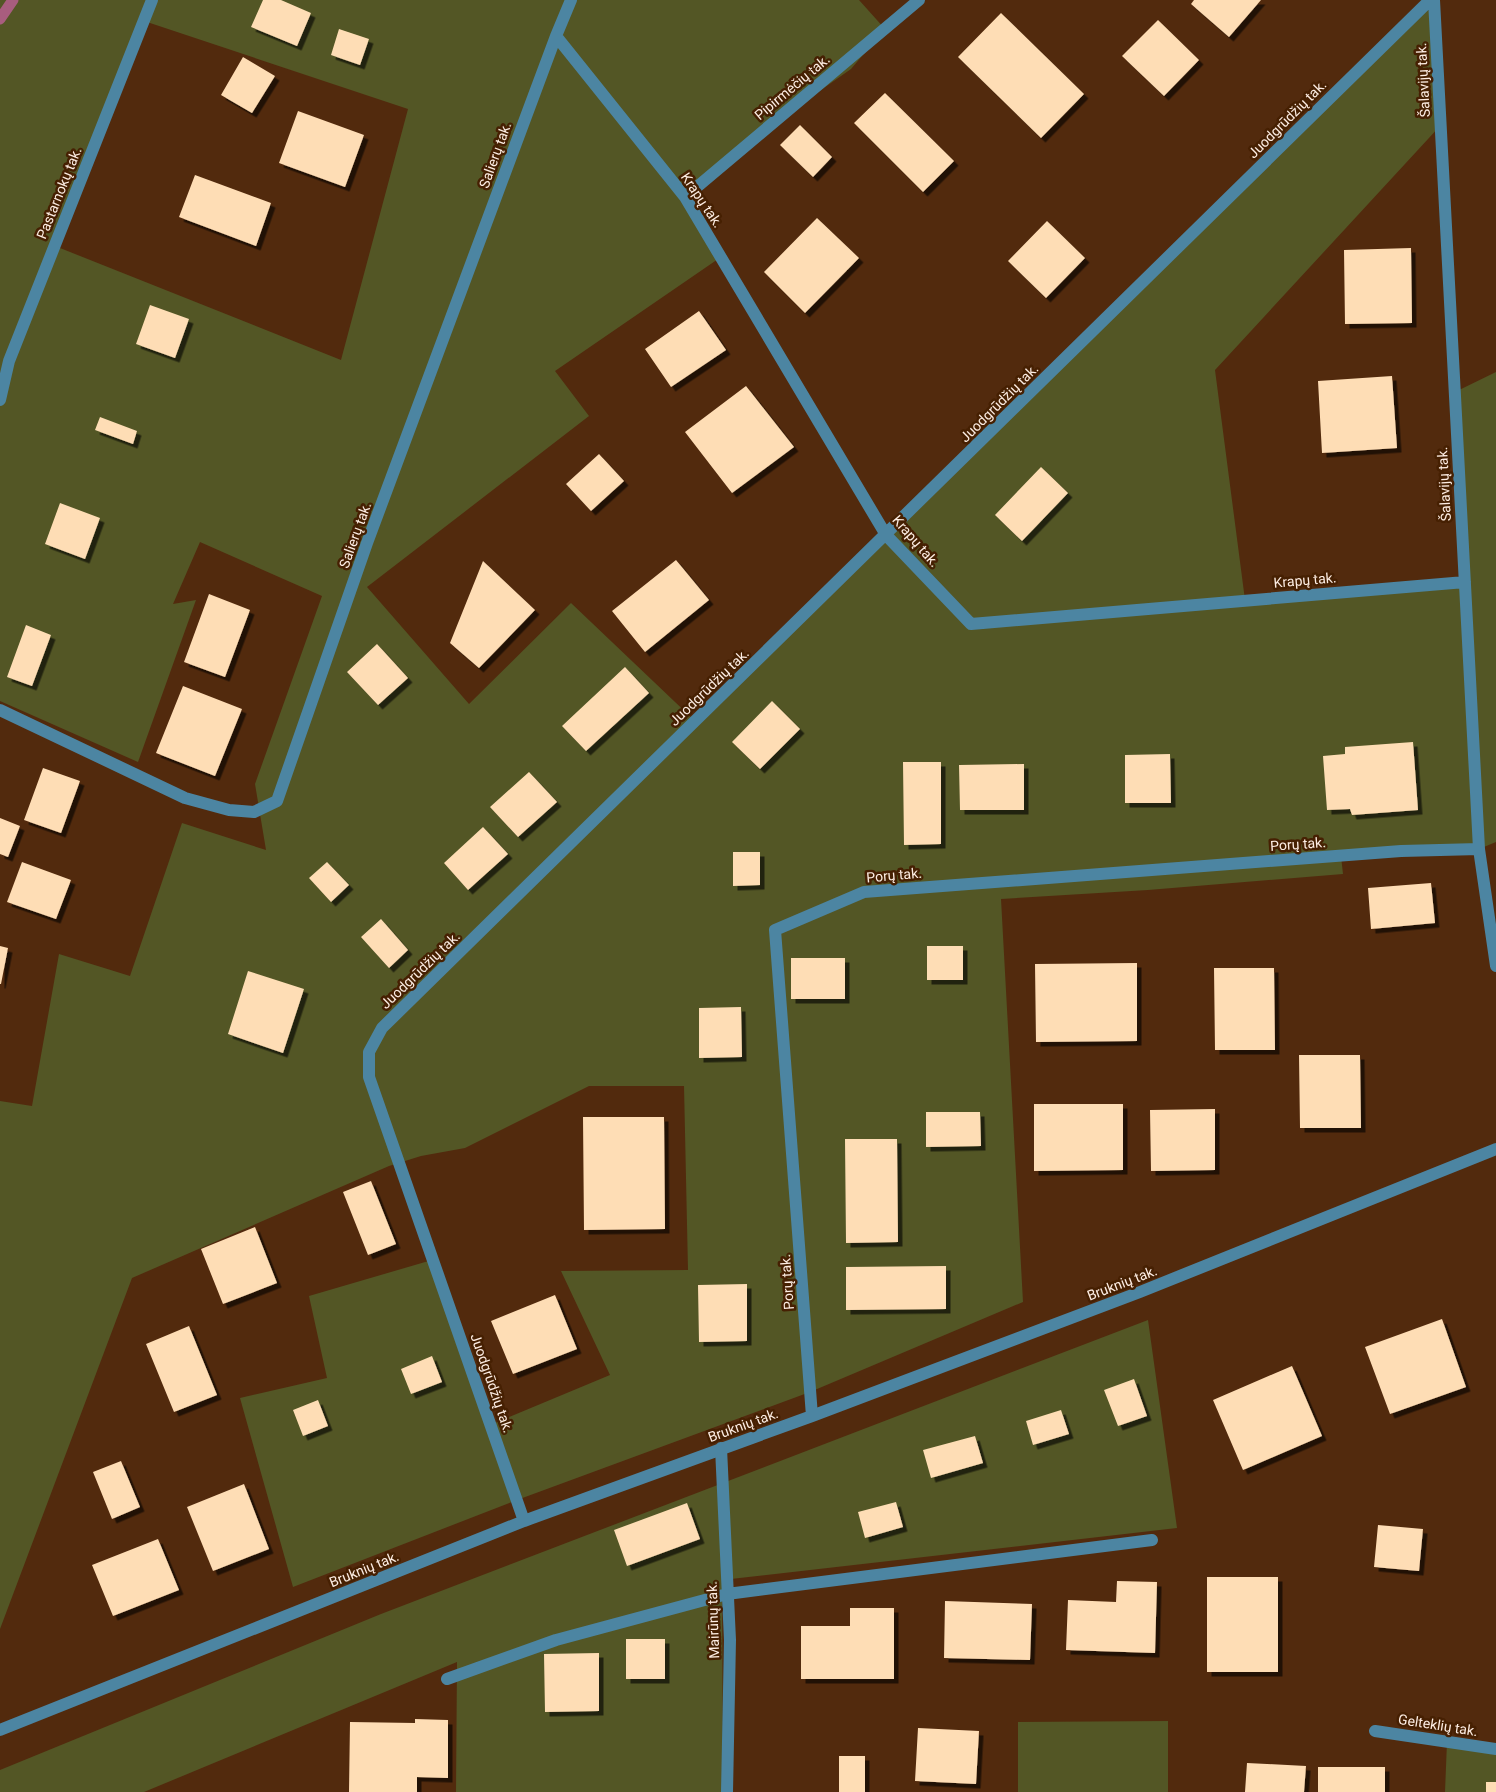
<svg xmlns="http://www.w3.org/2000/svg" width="1496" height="1792" viewBox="0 0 1496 1792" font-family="Roboto,sans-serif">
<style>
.green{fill:#535625;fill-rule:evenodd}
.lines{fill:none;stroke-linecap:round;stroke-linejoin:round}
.stream{stroke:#a85d7e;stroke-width:11}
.building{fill:#feddb5;filter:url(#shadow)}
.minor{stroke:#4c85a2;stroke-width:12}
.labels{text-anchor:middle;stroke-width:5;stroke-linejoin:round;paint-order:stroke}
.street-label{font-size:14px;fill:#fdede3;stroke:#462002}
</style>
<defs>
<filter id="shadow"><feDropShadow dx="4.5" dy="4.5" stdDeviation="0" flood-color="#0009"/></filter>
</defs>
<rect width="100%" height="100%" fill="#522a0d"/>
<path class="green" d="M 0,0 L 859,0 L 885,29 L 851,69 L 771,125 L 685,197 L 721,257 L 555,371 L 589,416 L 367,587 L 469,704 L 571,603 L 695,721 L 1430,0 L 1440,126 L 1215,370 L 1245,600 L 1465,582 L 1455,392 L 1496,372 L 1496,842 L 1479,849 L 1341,856 L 1343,874 L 1148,890 L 1001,899 L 1023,1302 L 810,1392 L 517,1500 L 293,1587 L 240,1398 L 327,1378 L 309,1296 L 432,1260 L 490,1425 L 610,1375 L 561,1271 L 688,1270 L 684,1086 L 589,1086 L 465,1148 L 421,1156 L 389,1166 L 132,1278 L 0,1629 L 0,1101 L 32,1106 L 59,954 L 130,976 L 182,823 L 266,850 L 255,784 L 322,596 L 200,542 L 173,604 L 196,600 L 138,762 L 0,701 ZM 144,21 L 408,109 L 341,360 L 55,246 Z
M 1148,1320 L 1177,1528 L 722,1580 L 723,1792 L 456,1792 L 457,1662 L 144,1792 L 0,1792 L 0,1770 L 381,1614 Z
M 1168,1721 L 1168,1792 L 1018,1792 L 1018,1722 Z
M 1447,1742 L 1496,1749 L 1496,1792 L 1445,1792 Z"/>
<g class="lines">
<path class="stream" d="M 0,19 L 13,0"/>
</g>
<path class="building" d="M 263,0 L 281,0 L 311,13 L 297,46 L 251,27 Z
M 1194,0 L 1261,0 L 1229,37 L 1191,4 Z
M 1001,13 L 1084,94 L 1041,138 L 958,57 Z
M 1158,20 L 1199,60 L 1164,96 L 1122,56 Z
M 339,29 L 369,39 L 360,65 L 331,55 Z
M 243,57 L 275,76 L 252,113 L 221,95 Z
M 885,93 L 954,161 L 923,192 L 854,123 Z
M 298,111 L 364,135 L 345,187 L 279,163 Z
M 800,125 L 832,157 L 813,177 L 780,145 Z
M 195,175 L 271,203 L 256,246 L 179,217 Z
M 817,218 L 859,258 L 805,313 L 764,272 Z
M 1047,221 L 1085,258 L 1046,298 L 1008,261 Z
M 1411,248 L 1412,323 L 1345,324 L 1344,250 Z
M 150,305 L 189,319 L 175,358 L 136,344 Z
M 699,311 L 726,350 L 671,387 L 645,349 Z
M 1392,376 L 1397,448 L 1322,453 L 1318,381 Z
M 746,386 L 794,447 L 732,493 L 685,432 Z
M 100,417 L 137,431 L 133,444 L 95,430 Z
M 599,454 L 624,481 L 591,511 L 566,484 Z
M 1041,467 L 1068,493 L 1022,541 L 995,515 Z
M 60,503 L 100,518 L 85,559 L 45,544 Z
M 676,560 L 709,600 L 645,652 L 612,611 Z
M 483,561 L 535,610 L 479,668 L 450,643 Z
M 209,594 L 250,610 L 225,677 L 184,662 Z
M 26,625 L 51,635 L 32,686 L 7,677 Z
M 377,644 L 408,678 L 378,705 L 347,672 Z
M 625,667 L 649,693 L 586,751 L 562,726 Z
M 183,686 L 242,709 L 215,776 L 156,753 Z
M 772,701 L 800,729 L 760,769 L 732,742 Z
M 1413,742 L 1418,810 L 1352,815 L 1350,809 L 1327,810 L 1323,756 L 1345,754 L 1345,747 Z
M 1170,754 L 1171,803 L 1125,803 L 1125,755 Z
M 903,762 L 941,762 L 941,844 L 904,845 Z
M 1024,764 L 1024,810 L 960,810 L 959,765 Z
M 43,768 L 80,781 L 61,833 L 24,820 Z
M 529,772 L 557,802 L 518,837 L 490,807 Z
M 0,818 L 20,826 L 8,857 L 0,854 Z
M 483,827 L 508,854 L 468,890 L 444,863 Z
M 733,852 L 760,852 L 760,885 L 733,886 Z
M 22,862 L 71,880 L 56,919 L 7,902 Z
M 327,862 L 349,885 L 331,902 L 309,878 Z
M 1431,883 L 1435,923 L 1371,929 L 1368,888 Z
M 381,919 L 408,950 L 389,968 L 361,937 Z
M 0,946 L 8,948 L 1,984 L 0,984 Z
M 927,946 L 963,946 L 963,980 L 927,980 Z
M 791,958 L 845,958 L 845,999 L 791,999 Z
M 1137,963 L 1137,1041 L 1036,1042 L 1035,964 Z
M 1214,968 L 1274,968 L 1275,1050 L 1215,1050 Z
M 248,971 L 304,989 L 283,1053 L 228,1034 Z
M 741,1007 L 742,1057 L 699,1058 L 699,1008 Z
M 1299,1055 L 1360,1055 L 1361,1128 L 1300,1128 Z
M 1034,1104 L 1123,1104 L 1123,1170 L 1034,1171 Z
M 1215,1109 L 1215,1170 L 1151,1171 L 1150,1110 Z
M 926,1112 L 980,1112 L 981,1146 L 926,1147 Z
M 583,1117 L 664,1117 L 665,1229 L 584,1230 Z
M 845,1139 L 897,1139 L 898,1242 L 846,1243 Z
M 371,1181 L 396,1244 L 368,1255 L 343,1192 Z
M 255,1227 L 277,1283 L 223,1304 L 201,1249 Z
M 946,1266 L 946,1309 L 846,1310 L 846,1267 Z
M 747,1284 L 747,1341 L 699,1342 L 698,1285 Z
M 555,1295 L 577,1349 L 513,1374 L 491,1321 Z
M 1442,1319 L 1466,1387 L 1390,1414 L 1365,1347 Z
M 189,1326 L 217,1395 L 174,1412 L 146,1344 Z
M 432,1356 L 442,1382 L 411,1394 L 401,1369 Z
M 1292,1366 L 1322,1436 L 1243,1470 L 1213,1400 Z
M 1134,1379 L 1147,1416 L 1118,1426 L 1104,1390 Z
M 318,1400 L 328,1426 L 303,1436 L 293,1410 Z
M 1061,1410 L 1069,1434 L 1033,1445 L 1026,1421 Z
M 975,1436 L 983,1463 L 931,1478 L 923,1450 Z
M 121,1461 L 140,1507 L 112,1519 L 93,1472 Z
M 244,1484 L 269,1549 L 213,1571 L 187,1507 Z
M 896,1502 L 903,1527 L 865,1538 L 858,1512 Z
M 687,1503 L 700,1539 L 627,1566 L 614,1530 Z
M 1378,1525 L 1423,1529 L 1419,1571 L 1374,1567 Z
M 158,1539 L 179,1590 L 113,1616 L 92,1565 Z
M 1207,1577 L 1278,1577 L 1278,1672 L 1207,1672 Z
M 1117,1581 L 1157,1582 L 1155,1653 L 1066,1650 L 1068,1600 L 1116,1602 Z
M 945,1601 L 1032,1604 L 1030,1660 L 944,1658 Z
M 850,1608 L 894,1608 L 894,1679 L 801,1679 L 801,1626 L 850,1626 Z
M 626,1639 L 665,1639 L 665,1679 L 626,1679 Z
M 599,1653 L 599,1711 L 545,1712 L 544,1654 Z
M 415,1719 L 448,1720 L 448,1778 L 417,1777 L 417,1792 L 349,1792 L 350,1722 L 415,1723 Z
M 918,1728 L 979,1731 L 976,1784 L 915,1781 Z
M 839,1756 L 865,1756 L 865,1792 L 839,1792 Z
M 1247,1763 L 1306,1766 L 1304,1792 L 1245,1792 Z
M 1318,1767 L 1385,1767 L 1385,1792 L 1318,1792 Z
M 1486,1782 L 1496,1782 L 1496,1792 L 1486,1792 Z"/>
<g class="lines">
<path class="minor" d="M 1434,0 L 1479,849 L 1496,966
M 556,36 L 685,197 L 886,535 L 971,624 L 1465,582
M 685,197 L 919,0
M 0,400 L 9,361 L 152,0
M 0,710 L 185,798 L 229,810 L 254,812 L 277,801 L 367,543 L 556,36 L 571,0
M 812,1416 L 775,930 L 864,892 L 1401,851 L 1479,849
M 721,1448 L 730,1640 L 727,1792
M 524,1521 L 369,1077 L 369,1052 L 382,1028 L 1430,0
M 447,1679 L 556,1640 L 727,1594 L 1152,1540
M 0,1730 L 524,1521 L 812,1416 L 1140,1292 L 1496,1149
M 1375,1731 L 1496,1749"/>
</g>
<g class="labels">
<g class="street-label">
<text transform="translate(1423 80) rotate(-93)" y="5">Šalavijų tak.</text>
<text transform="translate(792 87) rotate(-40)" y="5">Pipirmėčių tak.</text>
<text transform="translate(1287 119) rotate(-45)" y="5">Juodgrūdžių tak.</text>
<text transform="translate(495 155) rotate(-70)" y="5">Salierų tak.</text>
<text transform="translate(59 193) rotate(-68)" y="5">Pastarnokų tak.</text>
<text transform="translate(702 200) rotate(56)" y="5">Krapų tak.</text>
<text transform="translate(999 403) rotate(-45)" y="5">Juodgrūdžių tak.</text>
<text transform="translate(1444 484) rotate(-93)" y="5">Šalavijų tak.</text>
<text transform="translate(355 535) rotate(-70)" y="5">Salierų tak.</text>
<text transform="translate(916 541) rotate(49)" y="5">Krapų tak.</text>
<text transform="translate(1305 580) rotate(-5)" y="5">Krapų tak.</text>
<text transform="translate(709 687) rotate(-44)" y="5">Juodgrūdžių tak.</text>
<text transform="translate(1298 844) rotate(-4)" y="5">Porų tak.</text>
<text transform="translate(894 875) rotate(-5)" y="5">Porų tak.</text>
<text transform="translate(420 970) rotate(-44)" y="5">Juodgrūdžių tak.</text>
<text transform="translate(787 1282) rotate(-94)" y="5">Porų tak.</text>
<text transform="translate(1122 1283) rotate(-21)" y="5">Bruknių tak.</text>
<text transform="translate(492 1383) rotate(71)" y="5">Juodgrūdžių tak.</text>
<text transform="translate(743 1425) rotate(-20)" y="5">Bruknių tak.</text>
<text transform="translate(364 1569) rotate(-22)" y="5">Bruknių tak.</text>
<text transform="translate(713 1620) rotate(-92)" y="5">Mairūnų tak.</text>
<text transform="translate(1438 1725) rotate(9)" y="5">Gelteklių tak.</text>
</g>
</g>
</svg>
